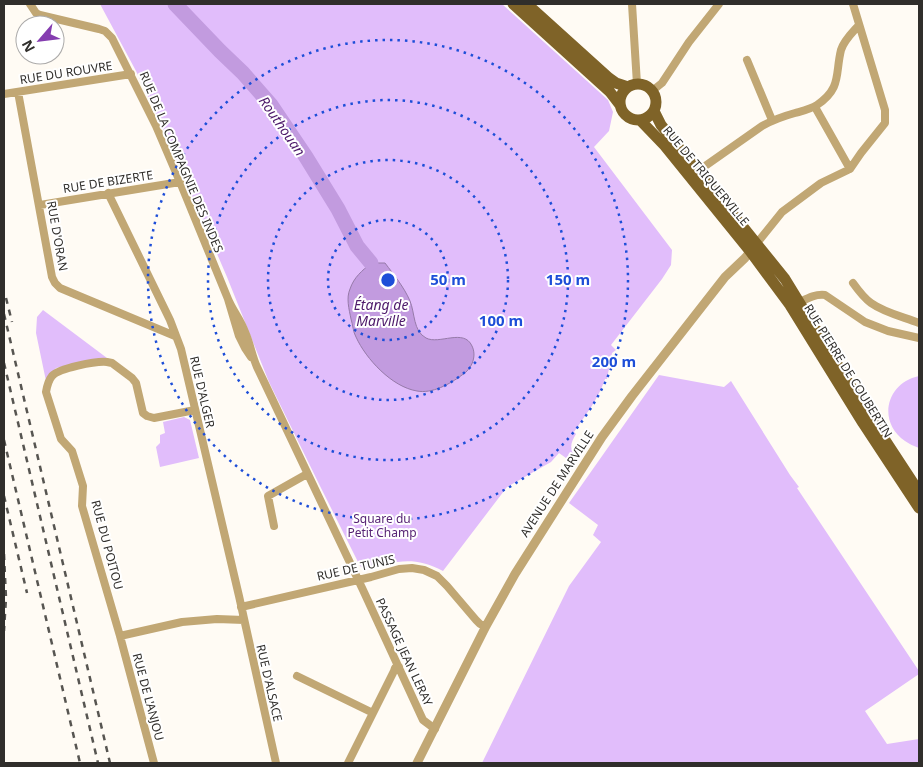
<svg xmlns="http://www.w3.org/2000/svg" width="923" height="767" viewBox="0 0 923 767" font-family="'Noto Sans',sans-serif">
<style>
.green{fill:#e1bdfb}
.water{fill:#c29bdf;stroke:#967aa9}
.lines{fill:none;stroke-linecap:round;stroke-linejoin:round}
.river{stroke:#c29bdf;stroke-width:15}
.minor{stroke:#c1a774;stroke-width:8}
.tertiary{stroke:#c1a774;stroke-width:9}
.primary{stroke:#7f6328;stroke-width:11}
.rail{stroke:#575551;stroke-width:2.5;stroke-dasharray:6 6;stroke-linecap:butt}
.ring{fill:none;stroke:#1d4ed8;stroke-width:2.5;stroke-dasharray:2.5 5}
.labels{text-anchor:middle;stroke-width:4;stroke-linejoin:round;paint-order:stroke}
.street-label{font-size:12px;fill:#302e2b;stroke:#fff}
.park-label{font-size:12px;fill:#572475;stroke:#fff}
.water-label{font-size:14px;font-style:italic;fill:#4d196a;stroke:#fff}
.centre{fill:#1d4ed8;stroke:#fff;stroke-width:2.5}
.ring-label{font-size:15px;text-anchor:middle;font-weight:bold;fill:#1d4ed8;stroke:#fff;stroke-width:4;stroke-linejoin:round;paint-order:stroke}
</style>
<rect width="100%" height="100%" fill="#fffbf4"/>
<path class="green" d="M 100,4 L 502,4 L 608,100 L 613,112 L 609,131 L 594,147 L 672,250 L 671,265 L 662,279 L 611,345 L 616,350 L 612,353 L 607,379 L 605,379 C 598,400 586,414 574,432 L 576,434 C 571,442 568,450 577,457 L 573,463 L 559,453 L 551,462 L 507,487 L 443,571 C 413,555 395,562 364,569 L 360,566 L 320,486 L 269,382 L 227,277 L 166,135 L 136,71 Z
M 43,310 L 107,358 L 56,368 L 46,381 L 36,333 L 37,317 Z
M 659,375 L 724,387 L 731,381 L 790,475 L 799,487 L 797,488 L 919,671 L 919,674 L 865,711 L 887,744 L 919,739 L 919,763 L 482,763 L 569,586 L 601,542 L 593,535 L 598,525 L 569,503 Z
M 919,376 L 919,448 C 914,446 909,444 905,441 C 877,422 886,383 919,376 Z
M 184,417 L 190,420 L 199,458 L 160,467 L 156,447 L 160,443 L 160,435 L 165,433 L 163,422 Z"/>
<path class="water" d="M 371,263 L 385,263 C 394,275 404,287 410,301 C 415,313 413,331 426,338 C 439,345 464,328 472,346 C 477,356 472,369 462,375 C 450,384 432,394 417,391 C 392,387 366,359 356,337 C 353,332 353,325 351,319 C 349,309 346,298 350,289 C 354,277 362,271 371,263 Z"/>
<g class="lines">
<path class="river" d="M 175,4 L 220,51 L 243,73 L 271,105 L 306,157 L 338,209 L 357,246 L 371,263"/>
<path class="minor" d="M 30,4 L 36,13 L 40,15 L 99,29 L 105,31 L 112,38 L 156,126 L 180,182 L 228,299 L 239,336 L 245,348 L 251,357
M 632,4 L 637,84
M 747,60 L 772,120
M 652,91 L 662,83 L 689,42 L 719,4
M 18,92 L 52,277 L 55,283 L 60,288 L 175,336
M 4,94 L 131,74
M 815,107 L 850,169
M 698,171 L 762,126 C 773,120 784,116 795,113 C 802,111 811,109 817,105 C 842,88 835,74 841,50 C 844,40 853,32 859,25
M 108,193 L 170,320 L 181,349 L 239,596 L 276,763
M 40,205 L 180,182
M 757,243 L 782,212 L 821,183 L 850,169 L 861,153 L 885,123 L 885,110 L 853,4
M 853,283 C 858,290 864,298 871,303 C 885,313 904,317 919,323
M 228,299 C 233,311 241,320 245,332 C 250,343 252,356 257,367 L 363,590 L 423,720 L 435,729
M 800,302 C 808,298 815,294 825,295 L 865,322 L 888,331 L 919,338
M 274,526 L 268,496 L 307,474
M 241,607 L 371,577 L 399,569 L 412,568 L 424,570 L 437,576 L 447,586 L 476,620 L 480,624 L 486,626
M 120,636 L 182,622 L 217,619 L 244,620
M 297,676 L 373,713
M 154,763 L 120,636 L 82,506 L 83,486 L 72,451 L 61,439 L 46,392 C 47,386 48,381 52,376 C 59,368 96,361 107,362 L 112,363 L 132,378 L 136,383 L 143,413 L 147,416 L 154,418 L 195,410
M 348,763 L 394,671 L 395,668 L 399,667"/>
<path class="tertiary" d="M 417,763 L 486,626 L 515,574 L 602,437 L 632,396 L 725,277 L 745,258 L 754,247"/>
<path class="primary" d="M 513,4 L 610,92 L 620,105
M 527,4 L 609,78 L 616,83 L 628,87
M620 102a18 18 0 1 1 36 0a18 18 0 1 1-36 0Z
M 654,111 L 661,125 L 785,279 L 864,408 L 919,492
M 640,120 L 665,146 L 750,251 L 790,305 L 863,423 L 919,508"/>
<path class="rail" d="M 6,298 L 12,322
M 4,314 L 110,763
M 4,363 L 98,763
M 4,440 L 80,763
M 4,496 L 27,593
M 4,554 L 6,598 L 4,631"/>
</g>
<g class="ring">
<circle cx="388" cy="280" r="60"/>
<circle cx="388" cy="280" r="120"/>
<circle cx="388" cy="280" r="180"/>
<circle cx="388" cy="280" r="240"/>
</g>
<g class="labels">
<g class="street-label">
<text transform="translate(66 73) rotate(-9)" y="4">RUE DU ROUVRE</text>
<text transform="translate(181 162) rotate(67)" y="4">RUE DE LA COMPAGNIE DES INDES</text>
<text transform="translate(706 176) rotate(50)" y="4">RUE DE TRIQUERVILLE</text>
<text transform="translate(108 182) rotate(-9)" y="4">RUE DE BIZERTE</text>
<text transform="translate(57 236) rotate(80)" y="4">RUE D'ORAN</text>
<text transform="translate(848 371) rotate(58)" y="4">RUE PIERRE DE COUBERTIN</text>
<text transform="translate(202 392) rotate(77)" y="4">RUE D'ALGER</text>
<text transform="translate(557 484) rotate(-57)" y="4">AVENUE DE MARVILLE</text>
<text transform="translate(107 545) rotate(75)" y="4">RUE DU POITOU</text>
<text transform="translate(356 568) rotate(-13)" y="4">RUE DE TUNIS</text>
<text transform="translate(404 652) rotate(65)" y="4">PASSAGE JEAN LERAY</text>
<text transform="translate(269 683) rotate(77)" y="4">RUE D'ALSACE</text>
<text transform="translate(148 697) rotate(75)" y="4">RUE DE L'ANJOU</text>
</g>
<g class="park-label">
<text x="382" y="523">Square du<tspan x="382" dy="14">Petit Champ</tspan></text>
</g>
<g class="water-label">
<text transform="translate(282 126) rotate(55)" y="5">Routhouan</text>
<text x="381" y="310">Étang de<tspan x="381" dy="16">Marville</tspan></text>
</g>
</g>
<circle cx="388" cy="280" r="8" class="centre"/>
<g class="ring-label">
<text x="448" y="285">50 m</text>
<text x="568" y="285">150 m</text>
<text x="501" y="326">100 m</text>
<text x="614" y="367">200 m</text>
</g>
<rect width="923" height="767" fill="none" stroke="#302e2b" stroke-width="10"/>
<g transform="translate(40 40) rotate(242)"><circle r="24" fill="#ffffff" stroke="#acabaa"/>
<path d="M0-4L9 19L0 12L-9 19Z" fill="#853db0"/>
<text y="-8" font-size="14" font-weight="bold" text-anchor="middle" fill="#302e2b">N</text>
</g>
</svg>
